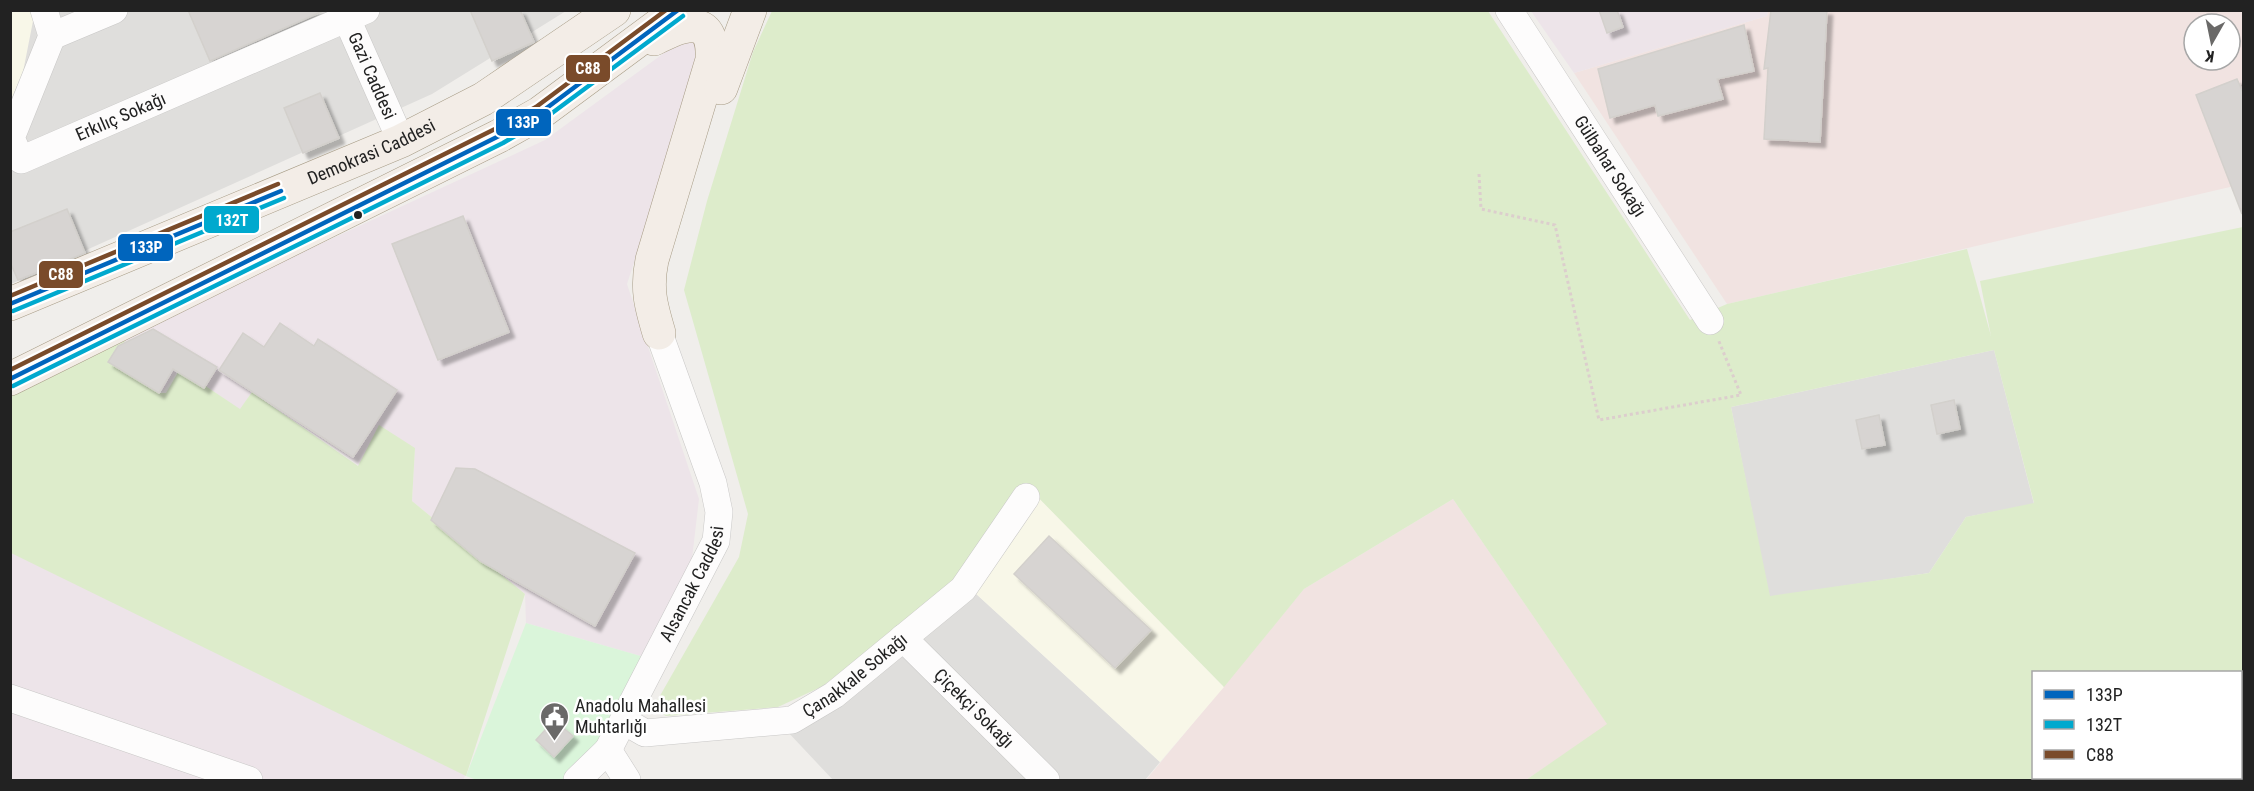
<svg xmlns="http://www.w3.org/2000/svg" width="2254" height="791" viewBox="0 0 2254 791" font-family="'Roboto Condensed',sans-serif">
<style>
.residential{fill:#dfdedc}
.commercial{fill:#f1e3e1;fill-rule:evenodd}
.industrial{fill:#ede4e9}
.education{fill:#f8f7e8}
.grass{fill:#ddeccb;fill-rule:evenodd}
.park{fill:#daf5da}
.building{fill:#d7d4d2;stroke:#d3d0cc;stroke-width:1.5;filter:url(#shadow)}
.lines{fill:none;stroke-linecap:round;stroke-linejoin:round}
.minor-casing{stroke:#c9c8c7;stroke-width:28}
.major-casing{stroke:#a79c86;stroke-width:34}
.path{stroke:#dccecd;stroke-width:3;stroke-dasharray:3 3;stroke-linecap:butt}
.minor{stroke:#fdfcfc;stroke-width:27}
.major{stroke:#f3ede7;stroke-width:33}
.bus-1-casing{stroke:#fff;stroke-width:9}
.bus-2-casing{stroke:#fff;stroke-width:9}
.bus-3-casing{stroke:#fff;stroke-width:9}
.bus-1{stroke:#0065bd;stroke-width:4.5}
.bus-2{stroke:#00a9ce;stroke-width:4.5}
.bus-3{stroke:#7a4b2a;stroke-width:4.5}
.bus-dot{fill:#222;stroke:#fff;stroke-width:2}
.labels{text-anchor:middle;stroke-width:5;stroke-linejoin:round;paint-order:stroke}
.street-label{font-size:18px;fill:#222;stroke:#fff}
.poi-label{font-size:18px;fill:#222;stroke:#fff;text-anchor:start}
.line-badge{stroke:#fff;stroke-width:2}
.badge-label{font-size:16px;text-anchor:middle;font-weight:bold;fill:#fff}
</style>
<defs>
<filter id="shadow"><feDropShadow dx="5.5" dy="5.5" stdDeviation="1.5" flood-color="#0004"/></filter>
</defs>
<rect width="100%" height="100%" fill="#f0eeeb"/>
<path class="residential" d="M 10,11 L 566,11 L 432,94 L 11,284 Z
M 1994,350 L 2034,504 L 1966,517 L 1929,573 L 1769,597 L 1731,407 Z
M 974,592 L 1160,762 L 1145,780 L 833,780 L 786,730 Z"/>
<path class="commercial" d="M 1768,11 L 2243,11 L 2243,184 L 1727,304 L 1574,73 L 1767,16 ZM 2194,24 L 2230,24 L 2230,60 L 2194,60 Z
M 1453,499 L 1608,725 L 1526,780 L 1146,780 L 1304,589 Z"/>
<path class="industrial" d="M 1531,11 L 1768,11 L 1767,16 L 1574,73 Z
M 690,34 L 704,49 L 627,284 L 699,499 L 691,567 L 651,659 L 526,623 L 525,594 L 412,501 L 415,448 L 360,466 L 252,392 L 240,410 L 180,368 L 163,392 L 108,362 L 124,337 L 260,270 L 329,240 L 545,140 Z
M 10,549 L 466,774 L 463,780 L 11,780 Z"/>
<path class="education" d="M 11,11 L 32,11 L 34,16 L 23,72 L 11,100 Z
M 1038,497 L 1224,687 L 1160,762 L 974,592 Z"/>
<path class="grass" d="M 772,11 L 1488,11 L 1690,320 L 1727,304 L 1967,249 L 1991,336 L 1980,281 L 2243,227 L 2243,780 L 1526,780 L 1607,724 L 1453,499 L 1304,589 L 1224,687 L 1025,484 L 955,580 L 823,686 L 778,707 L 666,716 L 653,708 L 739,557 L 748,514 L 684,290 L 707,201 L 753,52 ZM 1994,350 L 2034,503 L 1966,517 L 1929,573 L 1770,596 L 1731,407 ZM 2034,672 L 2240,672 L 2240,778 L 2034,778 Z
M 129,336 L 109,362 L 159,393 L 166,393 L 180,369 L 240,409 L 252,392 L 358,466 L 379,425 L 415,448 L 412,501 L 525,594 L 466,776 L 11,553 L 10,397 Z"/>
<path class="park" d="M 526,623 L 651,659 L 598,746 L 563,780 L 477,780 L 466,776 Z"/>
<path class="building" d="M 188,10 L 325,10 L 210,61 Z
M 470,10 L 520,10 L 534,42 L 492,61 Z
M 1599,10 L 1617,10 L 1623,27 L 1607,33 Z
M 1771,10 L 1827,10 L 1820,142 L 1764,139 L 1768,68 L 1764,69 Z
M 1744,25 L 1754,71 L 1717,79 L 1723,99 L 1658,116 L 1655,105 L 1610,118 L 1598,69 Z
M 2237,79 L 2244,95 L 2242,214 L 2196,95 Z
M 320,93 L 339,138 L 303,153 L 284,108 Z
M 67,209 L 85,253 L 18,280 L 10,262 L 10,232 Z
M 463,216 L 509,332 L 438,360 L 392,244 Z
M 280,323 L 314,346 L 318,339 L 397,390 L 353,457 L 219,370 L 243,333 L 264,347 Z
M 153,329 L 217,367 L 204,388 L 173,369 L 159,393 L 108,362 L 118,346 Z
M 1954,400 L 1960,429 L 1937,434 L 1931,405 Z
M 1879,415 L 1885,445 L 1862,449 L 1856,420 Z
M 456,468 L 475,469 L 635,553 L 595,626 L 480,561 L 431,520 Z
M 1049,536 L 1151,630 L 1115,668 L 1014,574 Z
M 554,720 L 573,736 L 554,757 L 536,740 Z"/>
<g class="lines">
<defs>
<g id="minor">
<path id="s1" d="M 44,10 L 52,36 L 11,138 L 21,160 L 366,10"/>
<path id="s2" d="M 343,10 L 401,141"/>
<path id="s3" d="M 1509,10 L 1710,321"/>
<path d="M 52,36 L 114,10"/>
<path id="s4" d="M 903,638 L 1046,780"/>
<path d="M 10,698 L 249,780"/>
<path id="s5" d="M 624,721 L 645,733 L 792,720 L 834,695 L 963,589 L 1026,497"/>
<path d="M 608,750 L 627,780"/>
<path id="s6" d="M 577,780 L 608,750 L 716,541 L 719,512 L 713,483 L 659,333"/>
</g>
<g id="major">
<path d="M 654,39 C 683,24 714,12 712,60 L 652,260 C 646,289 651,306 659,333"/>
<path d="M 721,88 L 750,10"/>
<path id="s7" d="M 10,304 L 401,141 L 483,99 L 614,10"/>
<path d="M 10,379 L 499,136 L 540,113 L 679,10"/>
</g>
</defs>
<use href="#minor" class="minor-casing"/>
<use href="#major" class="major-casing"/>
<path class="path" d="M 1479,174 L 1481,209 L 1555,225 L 1599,420 L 1741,395 L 1718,339"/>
<use href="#minor" class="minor"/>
<use href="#major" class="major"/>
<defs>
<path id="bus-1" d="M 10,304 L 281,191
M 10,379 L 499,136 L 540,113 L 678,10"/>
<path id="bus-2" d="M 13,311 L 284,198
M 13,386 L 503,143 L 544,119 L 683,16"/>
<path id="bus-3" d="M 10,296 L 278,184
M 10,370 L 495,129 L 536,107 L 666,10"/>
</defs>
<use href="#bus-1" class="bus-1-casing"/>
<use href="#bus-2" class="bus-2-casing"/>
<use href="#bus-3" class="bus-3-casing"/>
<use href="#bus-1" class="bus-1"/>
<use href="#bus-2" class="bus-2"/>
<use href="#bus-3" class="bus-3"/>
</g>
<defs>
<symbol id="civic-pin" viewBox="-11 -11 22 30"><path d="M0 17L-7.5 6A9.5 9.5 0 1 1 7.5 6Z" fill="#6a6968" stroke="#fff"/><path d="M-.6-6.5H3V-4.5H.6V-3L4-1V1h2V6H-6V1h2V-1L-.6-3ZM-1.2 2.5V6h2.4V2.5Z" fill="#fff"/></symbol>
</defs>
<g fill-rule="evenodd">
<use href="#civic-pin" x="538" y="700" width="33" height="45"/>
</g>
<circle class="bus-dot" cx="358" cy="215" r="5"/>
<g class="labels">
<g class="street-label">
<text dy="6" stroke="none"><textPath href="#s2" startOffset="72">Gazi Caddesi</textPath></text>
<text dy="6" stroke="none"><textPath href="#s1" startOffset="270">Erkılıç Sokağı</textPath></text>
<text dy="6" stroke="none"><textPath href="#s7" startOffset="392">Demokrasi Caddesi</textPath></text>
<text dy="6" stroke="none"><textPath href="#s3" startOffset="186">Gülbahar Sokağı</textPath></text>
<text dy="6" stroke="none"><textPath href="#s6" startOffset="230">Alsancak Caddesi</textPath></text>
<text dy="6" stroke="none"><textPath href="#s5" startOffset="249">Çanakkale Sokağı</textPath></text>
<text dy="6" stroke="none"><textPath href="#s4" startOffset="100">Çiçekçi Sokağı</textPath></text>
</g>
<g class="poi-label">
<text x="575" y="712">Anadolu Mahallesi<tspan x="575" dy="21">Muhtarlığı</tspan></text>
</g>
</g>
<g class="line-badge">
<rect x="565" y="54" width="46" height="29" rx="6" fill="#7a4b2a"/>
<rect x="495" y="108" width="57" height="29" rx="6" fill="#0065bd"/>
<rect x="203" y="205" width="57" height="29" rx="6" fill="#00a9ce"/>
<rect x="117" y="233" width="57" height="29" rx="6" fill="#0065bd"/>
<rect x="38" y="260" width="46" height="29" rx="6" fill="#7a4b2a"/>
</g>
<g class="badge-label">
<text x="588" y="74">C88</text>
<text x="523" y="128">133P</text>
<text x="232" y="226">132T</text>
<text x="146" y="253">133P</text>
<text x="61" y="280">C88</text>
</g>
<rect width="2254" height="791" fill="none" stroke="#222222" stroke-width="24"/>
<rect x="2032" y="671" width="210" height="108" fill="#ffffff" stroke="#a7a7a7" stroke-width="1.5"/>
<rect x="2044" y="690" width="30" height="9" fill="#0065bd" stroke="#a7a7a7" stroke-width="1.5"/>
<text x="2086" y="701" font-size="18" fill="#222222">133P</text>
<rect x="2044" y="720" width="30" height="9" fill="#00a9ce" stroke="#a7a7a7" stroke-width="1.5"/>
<text x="2086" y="731" font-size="18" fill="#222222">132T</text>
<rect x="2044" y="750" width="30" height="9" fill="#7a4b2a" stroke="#a7a7a7" stroke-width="1.5"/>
<text x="2086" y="761" font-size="18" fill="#222222">C88</text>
<g transform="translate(2212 42) rotate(189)"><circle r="28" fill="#ffffff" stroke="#a7a7a7" stroke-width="1.5"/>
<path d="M0-4.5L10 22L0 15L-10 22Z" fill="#6a6968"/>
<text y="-9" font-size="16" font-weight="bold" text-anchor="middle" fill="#222222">K</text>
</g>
</svg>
